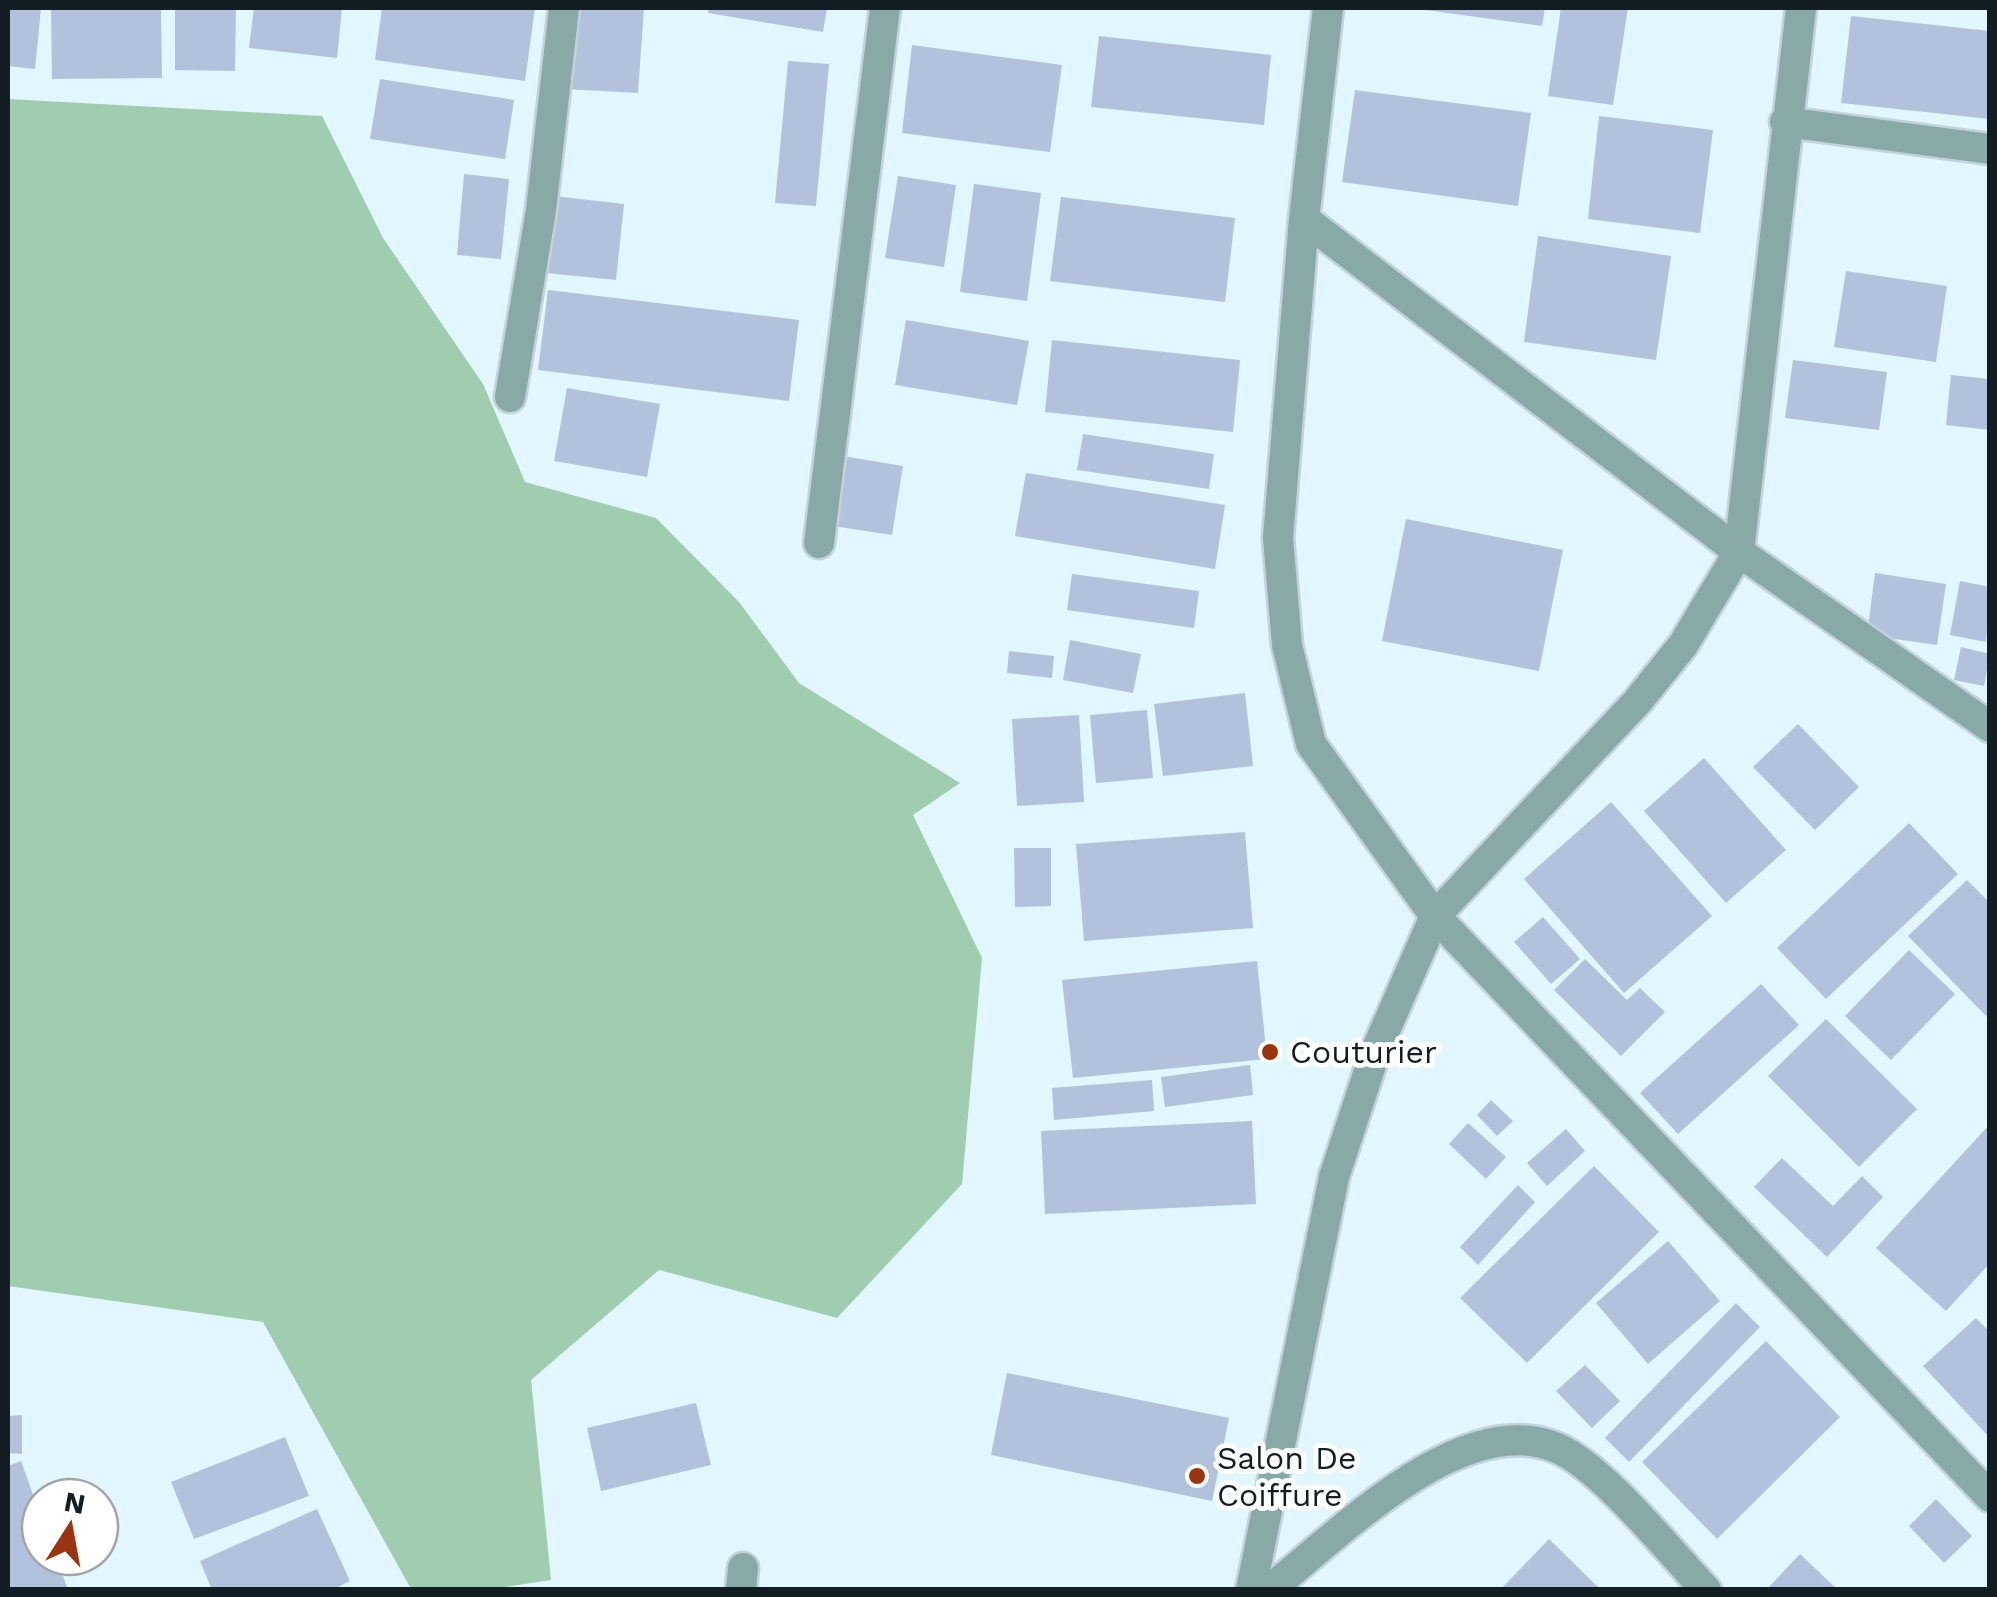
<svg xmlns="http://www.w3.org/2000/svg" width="1997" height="1597" viewBox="0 0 1997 1597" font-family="'Work Sans',sans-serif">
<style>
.green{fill:#a0ccb0}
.building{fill:#b2c2dc}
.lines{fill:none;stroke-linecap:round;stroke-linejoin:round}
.minor-casing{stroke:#c1d3dc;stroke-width:35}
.minor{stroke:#88a9a7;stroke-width:30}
.poi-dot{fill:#9b3410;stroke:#fff;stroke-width:4}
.labels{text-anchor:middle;stroke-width:10;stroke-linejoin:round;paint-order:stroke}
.poi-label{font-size:32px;fill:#121e23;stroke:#fff;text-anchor:start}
</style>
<rect width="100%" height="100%" fill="#e2f6ff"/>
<path class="green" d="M 8,99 L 322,116 L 383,238 L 483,384 L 525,482 L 656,518 L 739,602 L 799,683 L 960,783 L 913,815 L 982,958 L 962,1184 L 837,1318 L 659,1270 L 531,1380 L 551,1580 L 486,1590 L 411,1589 L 263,1322 L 8,1286 Z"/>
<path class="building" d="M 8,8 L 41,8 L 35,69 L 8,66 Z
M 51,8 L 161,8 L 162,78 L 52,79 Z
M 175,8 L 236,8 L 235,71 L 175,70 Z
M 254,8 L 342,8 L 337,58 L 249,48 Z
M 382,8 L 535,8 L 525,81 L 375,60 Z
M 570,8 L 644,8 L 638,93 L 565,89 Z
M 709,8 L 827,8 L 823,32 L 708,13 Z
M 1411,8 L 1545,8 L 1542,26 Z
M 1561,8 L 1628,8 L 1613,105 L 1548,96 Z
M 1851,16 L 1990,31 L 1990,119 L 1841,103 Z
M 1099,36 L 1271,55 L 1264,125 L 1091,107 Z
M 912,45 L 1062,65 L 1050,152 L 902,133 Z
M 788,61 L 829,64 L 816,206 L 775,203 Z
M 380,79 L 514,100 L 505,159 L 370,139 Z
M 1355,90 L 1531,113 L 1518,206 L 1342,182 Z
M 1599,116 L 1713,130 L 1700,233 L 1588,219 Z
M 464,174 L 509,179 L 501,259 L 457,255 Z
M 898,176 L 956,185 L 944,267 L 885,258 Z
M 974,184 L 1041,193 L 1027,301 L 960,292 Z
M 554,196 L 624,204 L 616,280 L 546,273 Z
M 1061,197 L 1235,218 L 1225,302 L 1050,281 Z
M 1538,236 L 1671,256 L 1656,360 L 1524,342 Z
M 1846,271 L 1947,286 L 1936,362 L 1834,347 Z
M 548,290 L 799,320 L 789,401 L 538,370 Z
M 906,320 L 1029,341 L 1017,405 L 895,385 Z
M 1052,340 L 1240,360 L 1233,432 L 1045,412 Z
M 1793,360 L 1887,372 L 1879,430 L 1785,418 Z
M 1951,375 L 1990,379 L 1990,430 L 1946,425 Z
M 567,388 L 660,404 L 647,477 L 554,461 Z
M 1083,434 L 1214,454 L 1209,489 L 1077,470 Z
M 843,456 L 903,466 L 892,535 L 833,526 Z
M 1026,473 L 1225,505 L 1215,569 L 1015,536 Z
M 1406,519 L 1563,550 L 1539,671 L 1382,641 Z
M 1875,573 L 1946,584 L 1937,645 L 1867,635 Z
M 1072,574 L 1199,591 L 1194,628 L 1067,610 Z
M 1960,581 L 1990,587 L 1986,642 L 1950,635 Z
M 1070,640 L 1141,654 L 1133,693 L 1063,680 Z
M 1961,647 L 1990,654 L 1984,686 L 1954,680 Z
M 1009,651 L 1054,656 L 1052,678 L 1007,673 Z
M 1245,693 L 1253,766 L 1163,776 L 1154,704 Z
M 1147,710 L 1153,778 L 1096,783 L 1090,715 Z
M 1079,715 L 1084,802 L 1017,806 L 1012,719 Z
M 1798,724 L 1859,787 L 1815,830 L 1753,767 Z
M 1704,758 L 1786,850 L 1726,903 L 1644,811 Z
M 1611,802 L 1712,916 L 1624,993 L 1524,879 Z
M 1909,823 L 1958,874 L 1826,999 L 1777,948 Z
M 1245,832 L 1253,928 L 1084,941 L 1076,844 Z
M 1014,848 L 1051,848 L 1051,906 L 1015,907 Z
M 1967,880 L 1990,903 L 1990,1020 L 1908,936 Z
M 1543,917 L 1580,959 L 1551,984 L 1514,942 Z
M 1909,950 L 1955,994 L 1891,1060 L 1845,1016 Z
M 1585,959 L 1627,1000 L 1640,988 L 1665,1012 L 1621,1056 L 1554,990 Z
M 1257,961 L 1267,1059 L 1073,1078 L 1062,980 Z
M 1761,984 L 1799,1025 L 1678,1134 L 1640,1093 Z
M 1826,1019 L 1917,1109 L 1859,1167 L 1768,1076 Z
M 1250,1065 L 1253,1095 L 1165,1107 L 1161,1077 Z
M 1152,1080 L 1154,1111 L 1054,1120 L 1052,1088 Z
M 1491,1100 L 1513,1121 L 1497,1136 L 1477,1115 Z
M 1252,1121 L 1256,1204 L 1045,1214 L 1041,1131 Z
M 1468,1123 L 1506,1157 L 1486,1179 L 1449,1144 Z
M 1990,1124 L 1990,1263 L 1946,1311 L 1876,1248 Z
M 1566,1129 L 1585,1151 L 1547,1186 L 1527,1163 Z
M 1782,1158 L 1833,1206 L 1862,1176 L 1883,1197 L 1827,1257 L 1754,1187 Z
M 1594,1166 L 1659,1232 L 1527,1363 L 1460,1298 Z
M 1518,1185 L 1535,1202 L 1478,1265 L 1460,1247 Z
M 1668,1241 L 1720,1301 L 1648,1364 L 1596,1303 Z
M 1736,1303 L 1760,1327 L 1629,1462 L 1605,1438 Z
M 1976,1318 L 1990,1332 L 1990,1438 L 1923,1366 Z
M 1766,1341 L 1840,1417 L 1717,1539 L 1642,1462 Z
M 1585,1365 L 1620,1401 L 1592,1428 L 1556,1391 Z
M 1007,1373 L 1229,1418 L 1212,1501 L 991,1455 Z
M 696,1403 L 711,1465 L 601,1491 L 587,1428 Z
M 22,1415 L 22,1454 L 8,1453 L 8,1416 Z
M 285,1437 L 309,1496 L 194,1539 L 171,1482 Z
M 21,1461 L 40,1514 L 40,1557 L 56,1557 L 68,1590 L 8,1590 L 8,1466 Z
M 1936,1499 L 1972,1536 L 1944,1563 L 1909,1526 Z
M 317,1509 L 350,1581 L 332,1590 L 212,1590 L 200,1561 Z
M 1549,1539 L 1601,1590 L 1500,1590 Z
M 1800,1554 L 1838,1590 L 1766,1590 Z"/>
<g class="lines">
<defs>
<path id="minor" d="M 1328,8 L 1304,219 L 1278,538 L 1287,645 L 1311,744 L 1435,916 L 1990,1497
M 1785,122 L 1990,149
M 1304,219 L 1739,552 L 1990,727
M 510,397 L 541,210 L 564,8
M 819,543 L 885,8
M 741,1590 L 743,1568
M 1251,1590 L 1334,1177 L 1375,1053 L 1435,916 L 1637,702 L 1683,645 L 1739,552 L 1801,8
M 1269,1590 C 1338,1536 1462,1407 1557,1448 C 1602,1467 1670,1552 1706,1590"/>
</defs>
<use href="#minor" class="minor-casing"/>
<use href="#minor" class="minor"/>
</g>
<g class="poi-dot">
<circle cx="1270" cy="1052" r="10"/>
<circle cx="1197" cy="1476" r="10"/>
</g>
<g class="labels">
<g class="poi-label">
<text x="1290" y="1063">Couturier</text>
<text x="1217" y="1469">Salon De<tspan x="1217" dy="37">Coiffure</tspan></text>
</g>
</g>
<rect width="1997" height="1597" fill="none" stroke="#121e23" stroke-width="20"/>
<g transform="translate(70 1527) rotate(11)"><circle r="48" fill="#ffffff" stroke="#a0a5a7" stroke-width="2.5"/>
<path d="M0-8L18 38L0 25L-18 38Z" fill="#9b3410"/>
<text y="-15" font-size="28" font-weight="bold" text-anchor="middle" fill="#121e23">N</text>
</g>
</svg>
